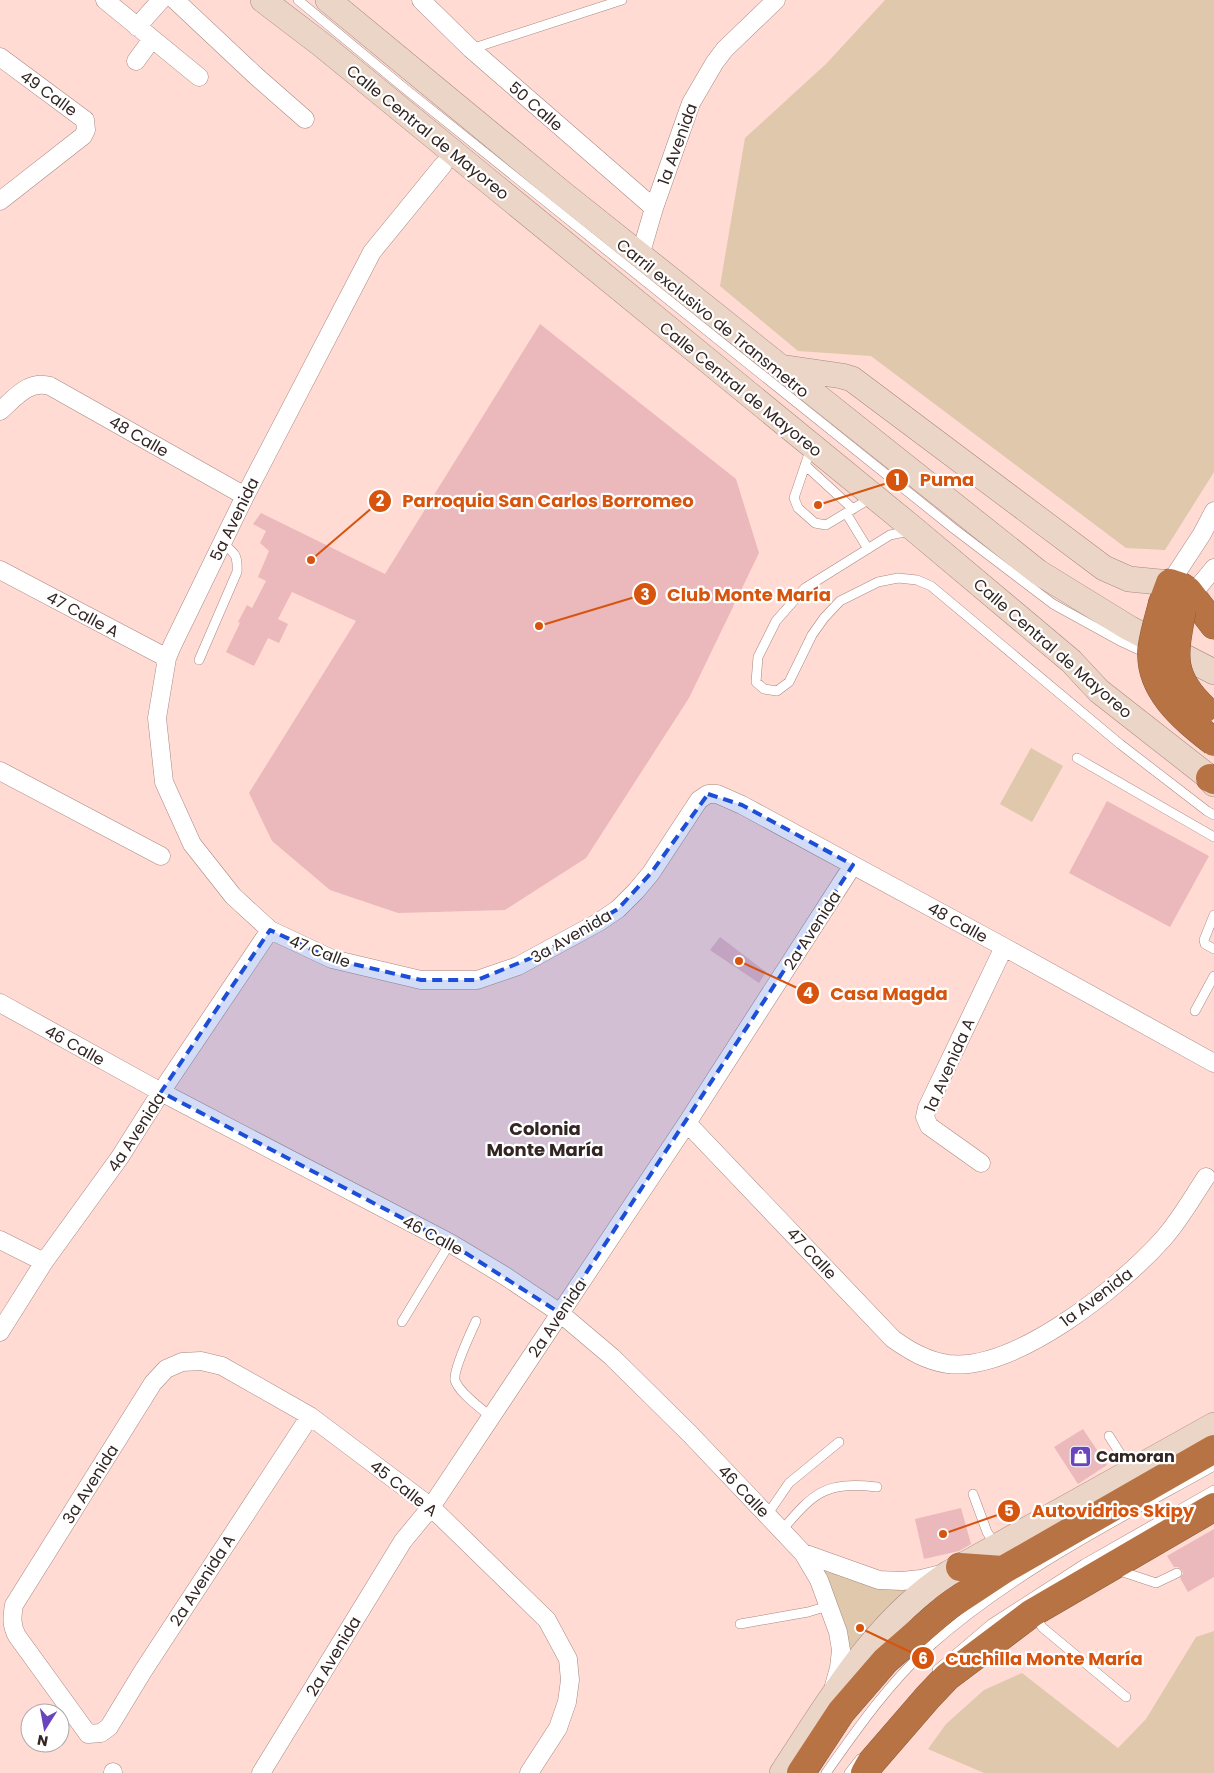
<svg xmlns="http://www.w3.org/2000/svg" width="1214" height="1773" viewBox="0 0 1214 1773" font-family="Poppins,sans-serif">
<style>
.green{fill:#dfc8ac}
.building{fill:#ebb8bc}
.lines{fill:none;stroke-linecap:round;stroke-linejoin:round}
.lane-casing{stroke:#a88880;stroke-width:10}
.street-casing{stroke:#a88880;stroke-width:19}
.secondary-casing{stroke:#a88880;stroke-width:26}
.highway-casing{stroke:#895838;stroke-width:29}
.lane{stroke:#fff;stroke-width:9}
.street{stroke:#fff;stroke-width:18}
.secondary{stroke:#ead5c7;stroke-width:25}
.highway{stroke:#b87344;stroke-width:28}
.highway-bridge-casing{stroke:#895838;stroke-width:29;stroke-linecap:butt}
.highway-bridge{stroke:#b87344;stroke-width:28}
.marked{fill:#1d4ed8;fill-opacity:0.2;stroke:#1d4ed8;stroke-width:4;stroke-dasharray:10 6;stroke-linejoin:round}
.labels{text-anchor:middle;stroke-width:4.5;stroke-linejoin:round;paint-order:stroke}
.street-label{font-size:16px;fill:#322522;stroke:#fff}
.poi-label{font-size:16px;font-weight:bold;fill:#322522;stroke:#fff;text-anchor:start}
.neighbourhood-label{font-size:18px;font-weight:bold;fill:#322522;stroke:#fff}
.leader{fill:none;stroke:#d6540e;stroke-width:2}
.callout-dot{fill:#d6540e;stroke:#fff;stroke-width:2}
.mark-label{font-size:15px;text-anchor:middle;font-weight:bold;fill:#fff}
.callout-label{font-size:18px;text-anchor:middle;font-weight:bold;fill:#d6540e;stroke:#fff;stroke-width:4.5;stroke-linejoin:round;paint-order:stroke}
</style>
<rect width="100%" height="100%" fill="#ffdbd3"/>
<path class="green" d="M 885,0 L 1214,0 L 1214,472 L 1165,550 L 1126,548 L 871,356 L 798,351 L 720,286 L 745,138 L 826,64 Z
M 1031,748 L 1063,766 L 1032,822 L 1000,804 Z
M 803,1553 L 922,1582 L 842,1670 Z
M 1214,1631 L 1214,1773 L 984,1773 L 928,1749 L 946,1724 L 984,1690 L 1022,1673 L 1118,1748 L 1146,1719 L 1196,1637 Z"/>
<path class="building" d="M 540,324 L 736,479 L 759,553 L 689,698 L 586,858 L 505,910 L 398,913 L 330,890 L 272,841 L 249,793 L 356,621 L 292,592 L 278,619 L 288,624 L 279,643 L 268,638 L 254,666 L 226,652 L 240,623 L 238,622 L 247,605 L 252,608 L 266,581 L 258,577 L 269,551 L 260,543 L 266,531 L 253,524 L 261,513 L 385,574 Z
M 1107,801 L 1209,856 L 1170,927 L 1069,873 Z
M 720,937 L 766,972 L 759,983 L 710,950 Z
M 1083,1429 L 1107,1465 L 1078,1484 L 1054,1447 Z
M 961,1508 L 971,1544 L 959,1551 L 924,1559 L 915,1519 Z
M 1214,1529 L 1214,1577 L 1188,1592 L 1180,1578 L 1183,1574 L 1182,1570 L 1178,1567 L 1174,1567 L 1167,1556 Z"/>
<g class="lines">
<defs>
<path id="lane" d="M 298,0 L 403,87 L 953,528 L 1053,604 L 1122,642 L 1148,654
M 471,49 L 622,0
M 811,448 L 794,498 L 798,508 L 815,523 L 826,525 L 871,498
M 805,465 L 853,509
M 846,513 L 868,549
M 909,531 L 890,535 L 805,588 L 776,621 L 758,657 L 756,682 L 764,689 L 777,691 L 789,682 L 812,635 L 824,618 L 840,601 L 878,582 L 898,578 L 917,580 L 931,586 L 1120,744 L 1207,811 L 1214,815
M 199,660 L 237,572 C 238,555 235,553 222,543
M 1077,758 L 1214,837
M 1214,915 L 1204,940 L 1205,944 L 1214,949
M 1195,1011 L 1214,976
M 476,1321 C 471,1332 453,1370 455,1380 C 458,1392 482,1409 491,1417
M 402,1322 L 450,1243
M 1109,1436 L 1130,1469
M 973,1494 L 987,1532 L 996,1546
M 767,1515 L 789,1483 L 839,1442
M 781,1531 C 814,1493 824,1481 877,1487
M 1117,1570 L 1156,1583 L 1177,1573
M 1033,1615 L 1043,1628 L 1126,1697
M 740,1624 L 808,1612 L 828,1606
M 937,1670 L 991,1624 L 1084,1564 L 1214,1490
M 826,1773 C 857,1729 889,1683 929,1647 C 1010,1574 1119,1519 1214,1466
M 849,1773 L 860,1759"/>
<path id="street" d="M 105,0 L 199,77
M 175,0 L 257,77 L 305,119
M 421,0 L 471,49 L 654,208
M 137,27 L 161,0
M 0,57 L 85,120 L 86,130 L 83,136 L 0,201
M 136,61 L 152,39
M 443,165 L 372,252 L 245,496 L 172,646 L 167,658 L 157,718 L 164,782 L 192,844 L 233,896 L 270,930 L 332,959 L 421,980 L 477,980 L 518,966 L 599,922 L 618,909 L 636,891 L 651,873 L 699,800 L 708,794 L 717,794 L 742,805 L 1004,947 L 1214,1063
M 640,256 L 654,208 L 691,103 L 715,62 L 725,49 L 776,0
M 0,411 C 16,397 28,380 50,386 L 245,496
M 0,570 L 167,658
M 1170,583 L 1202,534 L 1214,511
M 1191,596 L 1214,568
M 0,771 L 161,856
M 0,1003 L 161,1092 L 450,1243 L 505,1276 L 560,1313 L 612,1357 L 690,1434 L 803,1553 L 819,1580 L 838,1632 L 841,1650 L 839,1668 L 834,1686
M 687,1123 L 893,1339 C 910,1351 927,1361 948,1364 C 1015,1372 1120,1287 1163,1239 C 1180,1220 1192,1198 1206,1177
M 981,1163 L 929,1126 L 925,1117 L 927,1108 L 1004,947
M 0,1240 L 44,1262
M 0,1332 L 44,1262 L 120,1157 L 161,1092 L 270,930
M 310,1416 L 143,1671 L 109,1727 L 101,1733 L 88,1734 L 17,1636 C 11,1625 12,1617 14,1605 L 153,1383 L 166,1369 L 182,1362 L 201,1361 L 222,1366 L 310,1416 L 431,1507 L 547,1620 L 568,1659 L 570,1680 L 567,1702 L 558,1728 L 529,1773
M 803,1553 L 879,1580 L 902,1581 L 921,1579 L 941,1574
M 113,1772 L 113,1773
M 261,1773 L 403,1541 L 431,1507 L 687,1123 L 853,865"/>
<path id="secondary" d="M 263,0 L 322,45 L 915,530 L 1071,661 L 1099,691 L 1210,778 L 1214,784
M 328,0 L 562,193 L 1038,572 L 1129,628 L 1214,672
M 780,367 L 842,376 L 852,379 L 1104,568 L 1129,579 L 1170,583
M 782,1773 C 830,1700 874,1622 949,1573 L 1214,1425"/>
<path id="highway" d="M 1163,602 L 1170,583 L 1182,587 L 1188,591 L 1214,625
M 1210,778 L 1214,780
M 960,1567 L 1003,1570
M 801,1773 L 841,1712 L 886,1660 L 947,1607 L 1003,1570 L 1214,1449
M 865,1773 L 870,1764 L 928,1697 L 947,1677 L 1032,1613 L 1214,1507"/>
</defs>
<use href="#lane" class="lane-casing"/>
<use href="#street" class="street-casing"/>
<use href="#secondary" class="secondary-casing"/>
<use href="#highway" class="highway-casing"/>
<use href="#lane" class="lane"/>
<use href="#street" class="street"/>
<use href="#secondary" class="secondary"/>
<use href="#highway" class="highway"/>
<defs>
<path id="highway-bridge" d="M 1163,602 C 1159,617 1154,633 1152,648 C 1148,690 1184,718 1214,742
M 1182,610 C 1174,654 1168,675 1204,709"/>
</defs>
<use href="#highway-bridge" class="highway-bridge-casing"/>
<use href="#highway-bridge" class="highway-bridge"/>
</g>
<path class="marked" d="M 708,794 L 742,805 L 853,865 L 560,1313 L 450,1243 L 161,1092 L 270,930 L 332,959 L 421,980 L 477,980 L 541,954 L 618,909 L 651,873 Z"/>
<defs>
<symbol id="shop-square" viewBox="-11 -11 22 22"><rect x="-9" y="-9" width="18" height="18" rx="4" fill="#6844bd" stroke="#fff"/><path d="M-5-2.5h2.3a2.7 3.5 0 0 1 5.4 0H5L5.5 6h-11ZM-1.5-2.5h3a1.5 2.3 0 0 0-3 0Z" fill="#fff"/></symbol>
</defs>
<g fill-rule="evenodd">
<use href="#shop-square" x="1068" y="1444" width="25" height="25"/>
</g>
<g class="labels">
<g class="street-label">
<text transform="translate(49 93) rotate(36)" y="6">49 Calle</text>
<text transform="translate(536 106) rotate(41)" y="6">50 Calle</text>
<text transform="translate(428 132) rotate(39)" y="6">Calle Central de Mayoreo</text>
<text transform="translate(677 144) rotate(-70)" y="6">1a Avenida</text>
<text transform="translate(713 318) rotate(39)" y="6">Carril exclusivo de Transmetro</text>
<text transform="translate(741 389) rotate(39)" y="6">Calle Central de Mayoreo</text>
<text transform="translate(139 436) rotate(30)" y="6">48 Calle</text>
<text transform="translate(234 519) rotate(-64)" y="6">5a Avenida</text>
<text transform="translate(83 614) rotate(28)" y="6">47 Calle A</text>
<text transform="translate(1053 648) rotate(41)" y="6">Calle Central de Mayoreo</text>
<text transform="translate(958 922) rotate(29)" y="6">48 Calle</text>
<text transform="translate(812 930) rotate(-57)" y="6">2a Avenida</text>
<text transform="translate(571 936) rotate(-30)" y="6">3a Avenida</text>
<text transform="translate(320 951) rotate(21)" y="6">47 Calle</text>
<text transform="translate(75 1045) rotate(29)" y="6">46 Calle</text>
<text transform="translate(949 1065) rotate(-66)" y="6">1a Avenida A</text>
<text transform="translate(136 1132) rotate(-57)" y="6">4a Avenida</text>
<text transform="translate(433 1235) rotate(28)" y="6">46 Calle</text>
<text transform="translate(812 1253) rotate(47)" y="6">47 Calle</text>
<text transform="translate(1096 1297) rotate(-37)" y="6">1a Avenida</text>
<text transform="translate(557 1318) rotate(-56)" y="6">2a Avenida</text>
<text transform="translate(90 1484) rotate(-58)" y="6">3a Avenida</text>
<text transform="translate(404 1488) rotate(38)" y="6">45 Calle A</text>
<text transform="translate(744 1491) rotate(46)" y="6">46 Calle</text>
<text transform="translate(202 1580) rotate(-57)" y="6">2a Avenida A</text>
<text transform="translate(333 1656) rotate(-59)" y="6">2a Avenida</text>
</g>
<g class="poi-label">
<text x="1096" y="1462">Camoran</text>
</g>
<g class="neighbourhood-label">
<text x="545" y="1135">Colonia<tspan x="545" dy="21">Monte María</tspan></text>
</g>
</g>
<path class="leader" d="M818 505L897 480M311 560L380 501M539 626L645 594M739 961L808 993M943 1534L1009 1511M860 1628L923 1658"/>
<g class="callout-dot">
<circle cx="818" cy="505" r="5"/>
<circle cx="311" cy="560" r="5"/>
<circle cx="539" cy="626" r="5"/>
<circle cx="739" cy="961" r="5"/>
<circle cx="943" cy="1534" r="5"/>
<circle cx="860" cy="1628" r="5"/>
<circle cx="897" cy="480" r="12"/>
<circle cx="380" cy="501" r="12"/>
<circle cx="645" cy="594" r="12"/>
<circle cx="808" cy="993" r="12"/>
<circle cx="1009" cy="1511" r="12"/>
<circle cx="923" cy="1658" r="12"/>
</g>
<g class="mark-label">
<text x="897" y="485">1</text>
<text x="380" y="506">2</text>
<text x="645" y="600">3</text>
<text x="808" y="998">4</text>
<text x="1009" y="1516">5</text>
<text x="923" y="1664">6</text>
</g>
<g class="callout-label">
<text x="947" y="486">Puma</text>
<text x="548" y="507">Parroquia San Carlos Borromeo</text>
<text x="749" y="601">Club Monte María</text>
<text x="889" y="1000">Casa Magda</text>
<text x="1113" y="1517">Autovidrios Skipy</text>
<text x="1044" y="1665">Cuchilla Monte María</text>
</g>
<g transform="translate(45 1728) rotate(191)"><circle r="24" fill="#ffffff" stroke="#ada8a7"/>
<path d="M0-4L9 19L0 12L-9 19Z" fill="#6844bd"/>
<text y="-8" font-size="14" font-weight="bold" text-anchor="middle" fill="#322522">N</text>
</g>
</svg>
